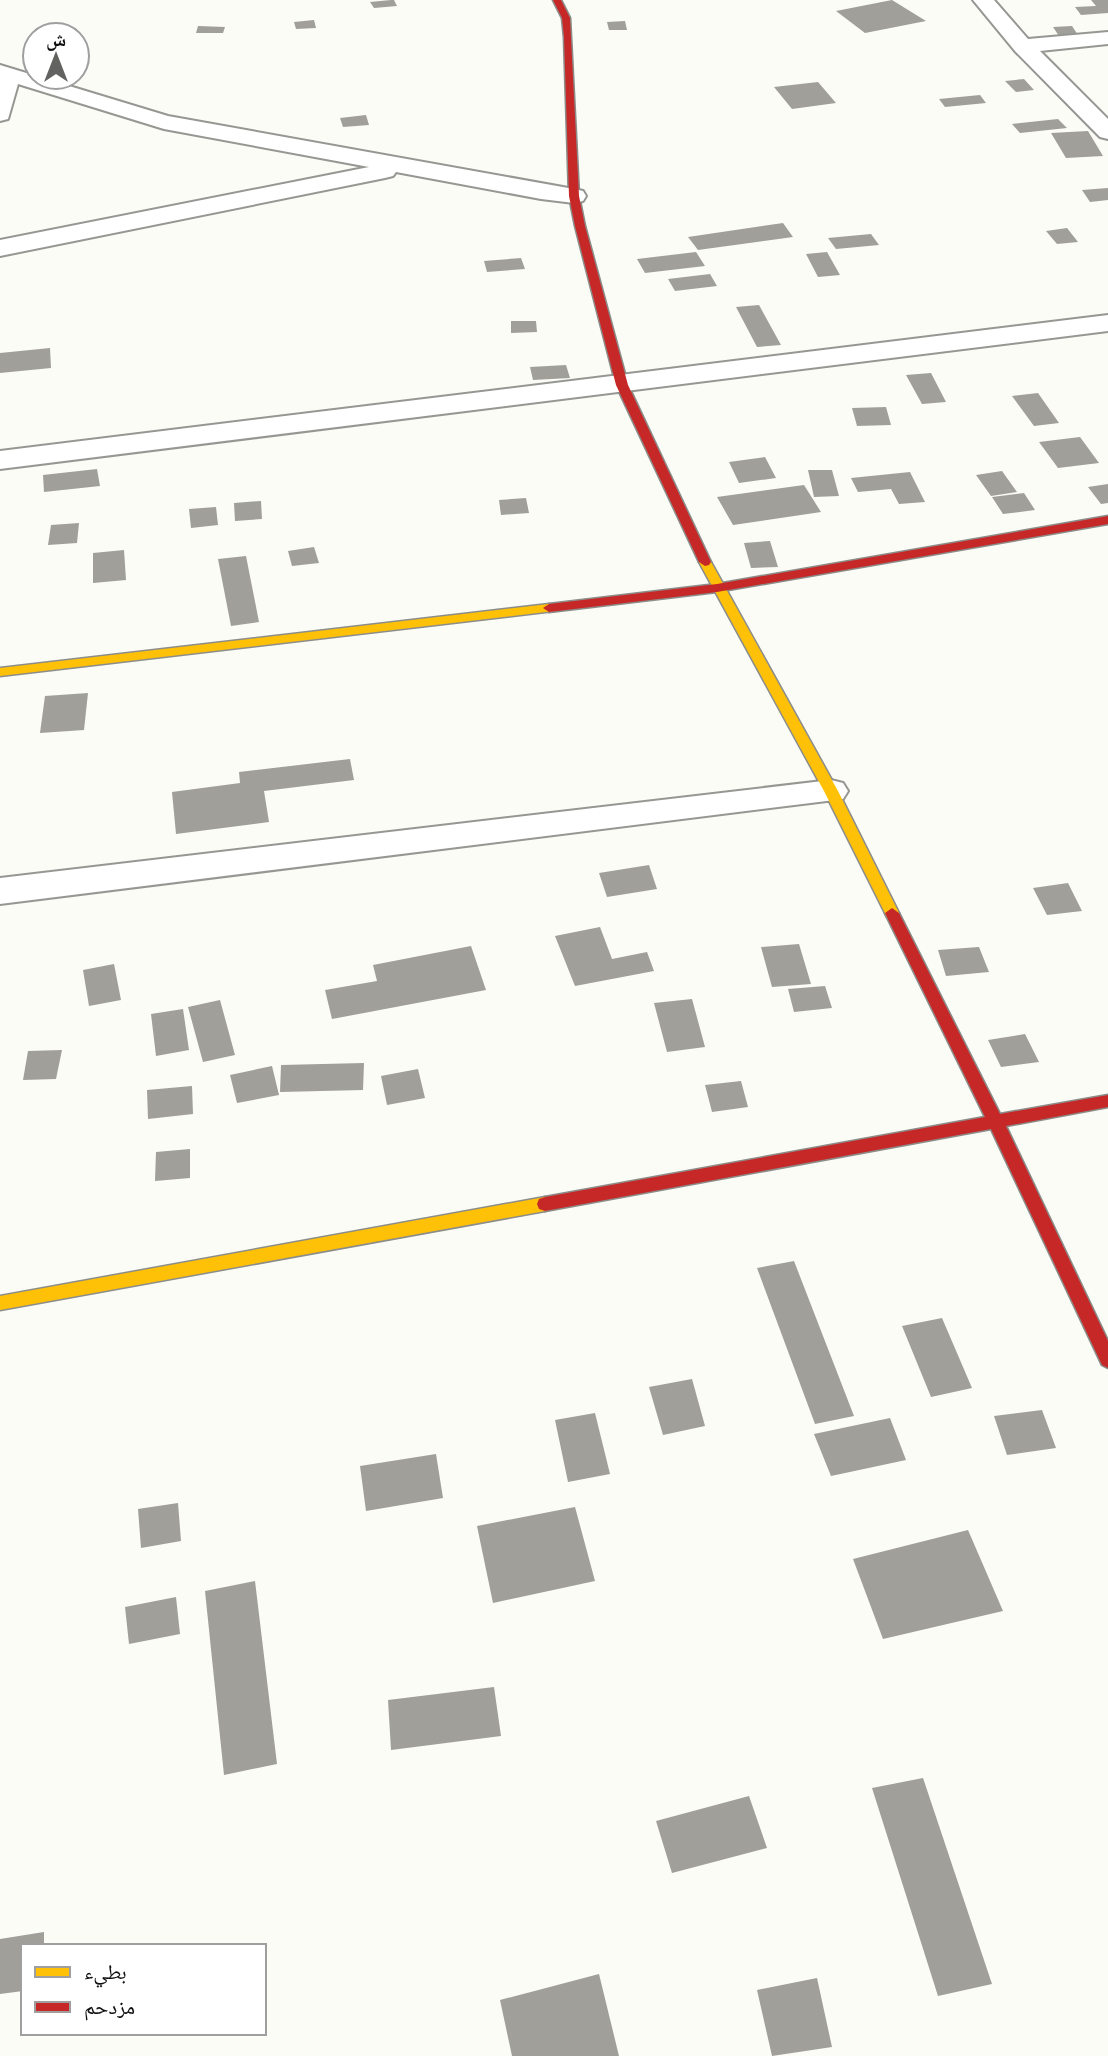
<svg xmlns="http://www.w3.org/2000/svg" width="1108" height="2056" viewBox="0 0 1108 2056" font-family="'Noto Serif','Noto Naskh Arabic',serif">
<style>
.building{fill:#a09f9a}
.lines{fill:none;stroke-linecap:round;stroke-linejoin:round}
.street-casing{stroke:#969693;stroke-width:4}
.slow-casing{stroke:#8c8d8a;stroke-width:3}
.jam-casing{stroke:#8c8d8a;stroke-width:3}
.street{fill:#fefffe;fill-rule:evenodd}
.slow{fill:#ffc107;fill-rule:evenodd}
.jam{fill:#c62828;fill-rule:evenodd}
</style>
<rect width="100%" height="100%" fill="#fbfcf5"/>
<path class="building" d="M 391,0 L 394,0 L 397,6 L 374,8 L 370,2 Z
M 892,0 L 926,21 L 865,33 L 836,11 Z
M 1091,0 L 1108,0 L 1108,13 L 1081,15 L 1075,7 L 1096,6 Z
M 314,20 L 316,28 L 296,29 L 294,22 Z
M 625,21 L 627,30 L 609,30 L 607,22 Z
M 198,26 L 225,27 L 223,33 L 196,33 Z
M 1072,26 L 1078,35 L 1059,36 L 1053,27 Z
M 1024,79 L 1034,90 L 1016,92 L 1005,81 Z
M 818,82 L 836,103 L 792,109 L 774,87 Z
M 980,95 L 986,103 L 945,107 L 939,99 Z
M 366,115 L 369,125 L 343,127 L 340,118 Z
M 1058,119 L 1067,128 L 1020,133 L 1012,124 Z
M 1088,131 L 1103,156 L 1066,158 L 1051,133 Z
M 1108,188 L 1108,200 L 1090,202 L 1082,190 Z
M 783,223 L 793,237 L 698,250 L 688,237 Z
M 1067,228 L 1078,242 L 1057,244 L 1046,231 Z
M 871,234 L 879,245 L 836,249 L 828,238 Z
M 696,252 L 705,266 L 645,273 L 637,259 Z
M 827,252 L 840,275 L 818,277 L 806,254 Z
M 521,258 L 525,269 L 487,272 L 484,261 Z
M 710,274 L 717,286 L 675,291 L 668,279 Z
M 759,305 L 781,345 L 757,347 L 736,307 Z
M 511,321 L 536,321 L 537,332 L 511,333 Z
M 50,348 L 51,368 L 0,373 L 0,353 Z
M 566,365 L 570,378 L 533,380 L 530,367 Z
M 931,373 L 946,402 L 922,404 L 906,375 Z
M 1038,393 L 1059,423 L 1034,426 L 1012,396 Z
M 886,407 L 891,425 L 857,426 L 852,408 Z
M 1080,437 L 1099,463 L 1058,468 L 1039,442 Z
M 765,457 L 776,478 L 739,483 L 729,462 Z
M 97,469 L 100,486 L 44,492 L 43,475 Z
M 808,470 L 832,470 L 839,496 L 814,497 Z
M 1002,471 L 1017,492 L 991,496 L 976,475 Z
M 910,472 L 925,502 L 899,504 L 891,489 L 858,492 L 851,478 Z
M 1108,484 L 1108,503 L 1101,504 L 1088,487 Z
M 804,485 L 821,512 L 733,525 L 717,497 Z
M 1024,493 L 1035,510 L 1003,514 L 992,497 Z
M 526,498 L 529,513 L 501,515 L 499,500 Z
M 261,501 L 262,519 L 235,521 L 234,503 Z
M 216,507 L 218,525 L 191,528 L 189,509 Z
M 79,523 L 77,543 L 48,545 L 51,525 Z
M 770,541 L 778,567 L 751,568 L 744,543 Z
M 314,547 L 319,563 L 292,566 L 288,551 Z
M 124,550 L 126,580 L 93,583 L 93,553 Z
M 246,556 L 259,622 L 231,626 L 218,559 Z
M 88,693 L 84,730 L 40,733 L 45,696 Z
M 350,759 L 354,780 L 264,791 L 269,822 L 176,834 L 172,792 L 240,783 L 239,772 Z
M 649,865 L 657,889 L 607,897 L 599,873 Z
M 1068,883 L 1082,911 L 1047,915 L 1033,888 Z
M 600,927 L 612,959 L 647,952 L 654,971 L 575,986 L 555,936 Z
M 799,944 L 811,984 L 772,987 L 761,947 Z
M 471,946 L 486,990 L 332,1019 L 325,990 L 377,981 L 373,965 Z
M 979,947 L 989,972 L 946,976 L 938,950 Z
M 114,964 L 121,1000 L 89,1006 L 83,970 Z
M 825,986 L 832,1008 L 794,1012 L 788,989 Z
M 692,999 L 705,1047 L 667,1052 L 654,1003 Z
M 220,1000 L 235,1055 L 203,1062 L 188,1007 Z
M 183,1009 L 189,1050 L 156,1056 L 151,1014 Z
M 1025,1034 L 1039,1062 L 1001,1067 L 988,1040 Z
M 62,1050 L 56,1079 L 23,1080 L 28,1051 Z
M 364,1063 L 363,1090 L 280,1092 L 281,1065 Z
M 272,1066 L 279,1095 L 237,1103 L 230,1075 Z
M 418,1069 L 425,1098 L 387,1105 L 381,1076 Z
M 741,1081 L 748,1107 L 712,1112 L 705,1085 Z
M 192,1086 L 193,1114 L 148,1119 L 147,1090 Z
M 190,1149 L 190,1178 L 155,1181 L 156,1152 Z
M 794,1261 L 854,1416 L 815,1424 L 757,1268 Z
M 942,1318 L 972,1388 L 931,1397 L 902,1326 Z
M 692,1379 L 705,1426 L 663,1435 L 649,1387 Z
M 1042,1410 L 1056,1448 L 1007,1455 L 994,1416 Z
M 595,1413 L 610,1474 L 568,1482 L 555,1420 Z
M 890,1418 L 906,1460 L 831,1476 L 814,1434 Z
M 436,1454 L 443,1498 L 366,1511 L 360,1466 Z
M 178,1503 L 181,1541 L 141,1548 L 138,1509 Z
M 575,1507 L 595,1581 L 493,1603 L 477,1526 Z
M 968,1530 L 1003,1611 L 883,1639 L 853,1559 Z
M 255,1581 L 277,1764 L 224,1775 L 205,1591 Z
M 176,1597 L 180,1634 L 129,1644 L 125,1607 Z
M 494,1687 L 501,1736 L 391,1750 L 388,1700 Z
M 923,1778 L 992,1984 L 938,1996 L 872,1788 Z
M 749,1796 L 767,1848 L 672,1873 L 656,1821 Z
M 44,1932 L 44,1946 L 23,1946 L 23,1991 L 0,1994 L 0,1939 Z
M 599,1974 L 619,2056 L 512,2056 L 500,2000 Z
M 817,1978 L 832,2047 L 772,2056 L 757,1990 Z"/>
<g class="lines">
<defs>
<path id="street" d="M 973,0 L 994,0 L 1028,39 L 1108,32 L 1108,44 L 1040,51 L 1108,119 L 1108,139 L 1100,137 L 1015,51 Z
M 0,65 L 168,116 L 574,189 L 583,191 L 586,196 L 583,201 L 574,203 L 541,199 L 396,172 L 393,176 L 385,178 L 0,256 L 0,240 L 369,167 L 164,129 L 18,84 L 8,119 L 0,121 Z
M 1108,315 L 1108,331 L 0,469 L 0,451 Z
M 831,780 L 843,783 L 848,791 L 843,799 L 0,904 L 0,878 Z"/>
<path id="slow" d="M 705,558 L 711,562 L 838,791 L 899,913 L 897,917 L 887,917 L 824,791 L 699,562 Z
M 549,604 L 554,605 L 554,611 L 0,676 L 0,668 Z
M 545,1197 L 551,1199 L 553,1204 L 551,1209 L 545,1211 L 0,1310 L 0,1296 Z"/>
<path id="jam" d="M 553,0 L 561,0 L 570,18 L 579,196 L 585,226 L 628,385 L 711,562 L 709,565 L 705,566 L 699,562 L 616,385 L 575,226 L 569,196 L 564,37 L 562,18 Z
M 1108,516 L 1108,524 L 717,592 L 549,612 L 543,608 L 549,604 L 717,584 Z
M 892,908 L 899,913 L 1000,1114 L 1108,1095 L 1108,1107 L 1006,1126 L 1108,1341 L 1108,1368 L 1102,1365 L 991,1129 L 545,1211 L 539,1209 L 537,1204 L 539,1199 L 545,1197 L 985,1117 L 885,913 Z"/>
</defs>
<use href="#street" class="street-casing"/>
<use href="#slow" class="slow-casing"/>
<use href="#jam" class="jam-casing"/>
<use href="#street" class="street"/>
<use href="#slow" class="slow"/>
<use href="#jam" class="jam"/>
</g>
<rect x="21" y="1944" width="245" height="91" fill="#ffffff" stroke="#9f9f9f" stroke-width="2"/>
<rect x="35" y="1967" width="35" height="10" fill="#ffc107" stroke="#9f9f9f" stroke-width="2"/>
<text x="84" y="1979" font-size="21" fill="#101010">بطيء</text>
<rect x="35" y="2002" width="35" height="10" fill="#c62828" stroke="#9f9f9f" stroke-width="2"/>
<text x="84" y="2014" font-size="21" fill="#101010">مزدحم</text>
<g transform="translate(56 56)"><circle r="33" fill="#ffffff" stroke="#9f9f9f" stroke-width="2"/>
<path d="M0-5L12 26L0 18L-12 26Z" fill="#626360"/>
<text y="-10" font-size="19" font-weight="bold" text-anchor="middle" fill="#101010">ش</text>
</g>
</svg>
